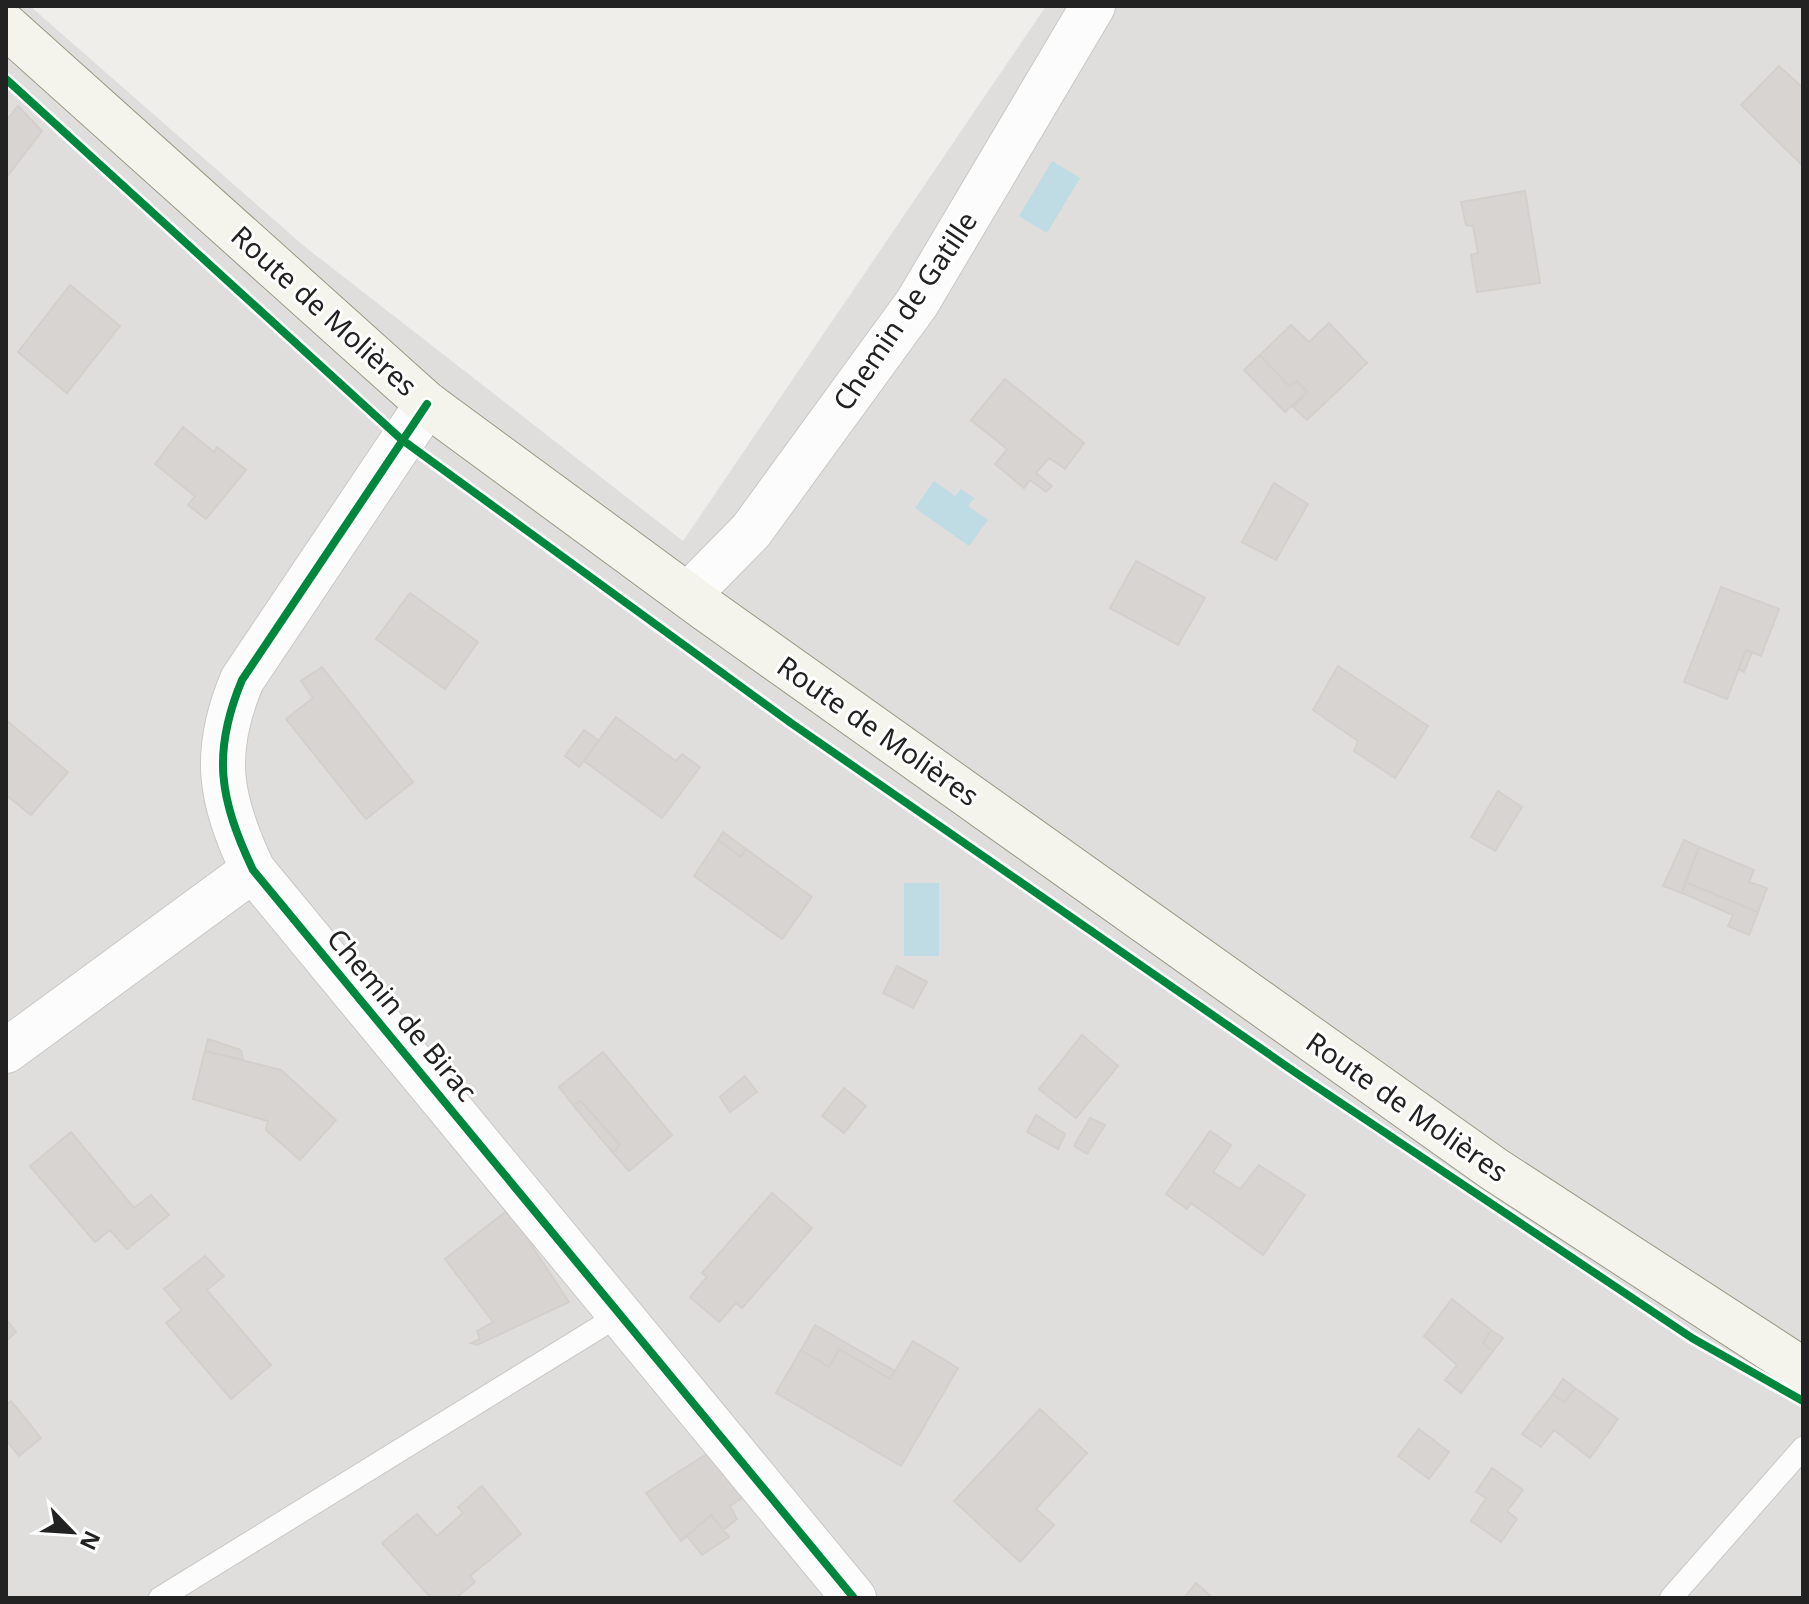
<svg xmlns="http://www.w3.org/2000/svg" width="1809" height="1604" viewBox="0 0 1809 1604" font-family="'Noto Sans',sans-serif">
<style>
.residential{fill:#dfdedc}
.water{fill:#bfdbe3}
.building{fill:#d7d4d2;stroke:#d3d0cc;stroke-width:2}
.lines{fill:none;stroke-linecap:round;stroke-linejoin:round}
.lane-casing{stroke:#c9c8c7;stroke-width:24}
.street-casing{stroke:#c9c8c7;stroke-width:46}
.secondary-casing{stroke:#999a82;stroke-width:46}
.lane{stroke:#fdfcfc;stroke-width:22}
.street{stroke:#fdfcfc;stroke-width:44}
.secondary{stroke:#f4f4ed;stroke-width:44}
.cycleway-casing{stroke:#fff;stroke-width:13}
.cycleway{stroke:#00873e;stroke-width:8}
.labels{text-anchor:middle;stroke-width:6;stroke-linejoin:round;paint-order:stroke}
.street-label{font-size:28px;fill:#222;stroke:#fff}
</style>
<rect width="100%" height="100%" fill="#f0eeeb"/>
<path class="residential" d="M 6,6 L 30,6 L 304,246 L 683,541 L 1046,6 L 1803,6 L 1803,1598 L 6,1598 Z"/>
<path class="water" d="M 1052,161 L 1080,178 L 1047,233 L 1019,216 Z
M 934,481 L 955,496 L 961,489 L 974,498 L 968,506 L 988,520 L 969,546 L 915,508 Z
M 904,883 L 939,883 L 939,956 L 904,956 Z"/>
<path class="building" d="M 1779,66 L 1803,88 L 1803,166 L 1741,105 Z
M 18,106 L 42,131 L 6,178 L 6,121 Z
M 1525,191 L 1540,283 L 1477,292 L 1471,255 L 1478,253 L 1473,226 L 1466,225 L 1461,202 Z
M 70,285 L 120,326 L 67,393 L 18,352 Z
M 1329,323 L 1367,363 L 1307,420 L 1293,407 L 1307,392 L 1297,381 L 1289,386 L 1260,355 L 1291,325 L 1309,342 Z
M 1260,355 L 1289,386 L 1297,381 L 1307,392 L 1285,412 L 1244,370 Z
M 1005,379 L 1084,443 L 1065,469 L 1049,458 L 1036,473 L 1052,486 L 1046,492 L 1030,480 L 1024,488 L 995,464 L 1007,449 L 971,420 Z
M 183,427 L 214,452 L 217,447 L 246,470 L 206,519 L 188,505 L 195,496 L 155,464 Z
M 1274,483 L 1308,504 L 1276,560 L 1242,542 Z
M 1136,561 L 1205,598 L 1178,645 L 1110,608 Z
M 1721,587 L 1779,609 L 1761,656 L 1746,650 L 1727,699 L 1684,682 Z
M 410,593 L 478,642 L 445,689 L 376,639 Z
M 1746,650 L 1752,652 L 1744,672 L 1738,669 Z
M 1338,666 L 1428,726 L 1395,778 L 1354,751 L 1358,741 L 1313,710 Z
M 322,667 L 413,782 L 366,819 L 286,719 L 313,698 L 301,681 Z
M 616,717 L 676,761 L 682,754 L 700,767 L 662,818 L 584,761 Z
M 6,720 L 68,772 L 31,815 L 6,795 Z
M 584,730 L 599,741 L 579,767 L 565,756 Z
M 1498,791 L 1522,807 L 1495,851 L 1471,837 Z
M 723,832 L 746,849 L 741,857 L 718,840 Z
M 718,840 L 741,857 L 746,849 L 812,897 L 782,939 L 694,876 Z
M 1684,840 L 1699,847 L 1682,893 L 1663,886 Z
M 1699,847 L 1754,870 L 1749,882 L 1767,888 L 1758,912 L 1685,882 Z
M 1685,882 L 1758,912 L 1749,935 L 1728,926 L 1733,915 L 1682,893 Z
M 897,966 L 927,982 L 913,1008 L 883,993 Z
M 1082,1035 L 1118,1066 L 1076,1118 L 1039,1089 Z
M 208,1039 L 241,1050 L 243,1060 L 205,1051 Z
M 205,1051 L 281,1070 L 336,1120 L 300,1160 L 266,1130 L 268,1121 L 193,1099 Z
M 603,1052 L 672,1135 L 629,1171 L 613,1153 L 620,1145 L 581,1101 L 573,1105 L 559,1087 Z
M 745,1076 L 757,1092 L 730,1112 L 720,1097 Z
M 844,1088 L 866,1106 L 844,1133 L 822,1116 Z
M 581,1101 L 620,1145 L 613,1153 L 573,1105 Z
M 1036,1115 L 1065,1134 L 1058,1149 L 1027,1132 Z
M 1090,1118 L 1105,1125 L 1087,1154 L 1074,1146 Z
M 1210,1131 L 1231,1145 L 1213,1172 L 1240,1189 L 1259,1165 L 1305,1195 L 1263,1255 L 1191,1203 L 1187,1209 L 1166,1194 Z
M 71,1132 L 134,1208 L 151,1195 L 169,1215 L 127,1249 L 110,1230 L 95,1242 L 30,1166 Z
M 772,1193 L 812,1228 L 742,1308 L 736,1303 L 719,1322 L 690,1297 L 707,1277 L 702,1273 Z
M 508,1210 L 569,1302 L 477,1345 L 471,1343 L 480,1339 L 477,1331 L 493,1322 L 445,1259 Z
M 205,1256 L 224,1276 L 207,1290 L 271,1365 L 231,1399 L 166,1323 L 182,1310 L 164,1289 Z
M 1452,1299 L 1491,1330 L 1483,1343 L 1493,1351 L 1461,1393 L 1445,1380 L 1457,1365 L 1424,1336 Z
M 6,1319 L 16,1332 L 6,1341 Z
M 815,1325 L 895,1371 L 890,1379 L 839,1349 L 829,1367 L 801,1350 Z
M 1491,1330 L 1503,1338 L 1493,1351 L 1483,1343 Z
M 913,1341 L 958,1368 L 901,1466 L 776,1393 L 801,1350 L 829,1367 L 839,1349 L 890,1379 Z
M 1563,1379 L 1575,1388 L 1564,1402 L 1553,1394 Z
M 1575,1388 L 1618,1419 L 1590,1458 L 1554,1430 L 1541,1447 L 1522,1434 L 1553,1394 L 1564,1402 Z
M 11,1401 L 41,1438 L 19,1456 L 6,1440 L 6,1405 Z
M 1040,1409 L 1087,1453 L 1036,1509 L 1054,1525 L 1020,1562 L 954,1501 Z
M 1419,1429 L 1449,1452 L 1429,1479 L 1398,1456 Z
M 708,1453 L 745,1496 L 730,1506 L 737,1519 L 723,1530 L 711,1515 L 681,1541 L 646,1493 Z
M 1492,1468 L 1523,1490 L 1507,1511 L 1517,1519 L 1501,1542 L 1471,1521 L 1486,1498 L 1476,1492 Z
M 482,1486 L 521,1534 L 470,1576 L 475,1582 L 456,1598 L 431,1598 L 382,1543 L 417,1514 L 437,1536 L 463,1513 L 458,1507 Z
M 711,1515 L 729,1537 L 702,1555 L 687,1536 Z
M 1196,1583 L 1213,1598 L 1184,1598 Z"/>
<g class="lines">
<defs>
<path id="lane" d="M 160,1598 L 621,1314
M 1671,1598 L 1803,1448"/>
<path id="street" d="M 427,404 L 242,680 C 211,754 220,800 253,870 L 854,1598
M 688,595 L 751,531 L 917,303 L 1093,6
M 6,1051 L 253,870"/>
<path id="secondary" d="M 6,26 L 427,404 L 706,609 L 1494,1169 L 1803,1370"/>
</defs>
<use href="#lane" class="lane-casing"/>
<use href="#street" class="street-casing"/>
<use href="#secondary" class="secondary-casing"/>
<use href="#lane" class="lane"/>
<use href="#street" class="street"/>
<use href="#secondary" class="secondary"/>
<defs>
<path id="cycleway" d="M 6,79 L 401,439 L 791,723 L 1302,1077 L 1692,1338 L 1803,1401
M 427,404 L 242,680 C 211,754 220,800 253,870 L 854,1598"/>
</defs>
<use href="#cycleway" class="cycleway-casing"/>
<use href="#cycleway" class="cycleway"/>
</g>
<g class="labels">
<g class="street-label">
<text transform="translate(324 311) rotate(42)" y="10">Route de Molières</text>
<text transform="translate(905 311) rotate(-56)" y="10">Chemin de Gatille</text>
<text transform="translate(878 731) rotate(35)" y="10">Route de Molières</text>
<text transform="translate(402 1015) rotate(50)" y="10">Chemin de Birac</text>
<text transform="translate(1407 1107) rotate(35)" y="10">Route de Molières</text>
</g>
</g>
<rect width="1809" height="1604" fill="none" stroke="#222222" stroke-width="16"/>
<g transform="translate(72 1532) rotate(115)" stroke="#ffffff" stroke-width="6" paint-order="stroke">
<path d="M0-6L14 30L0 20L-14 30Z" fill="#222222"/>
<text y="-12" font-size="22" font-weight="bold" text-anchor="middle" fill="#222222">N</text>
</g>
</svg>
